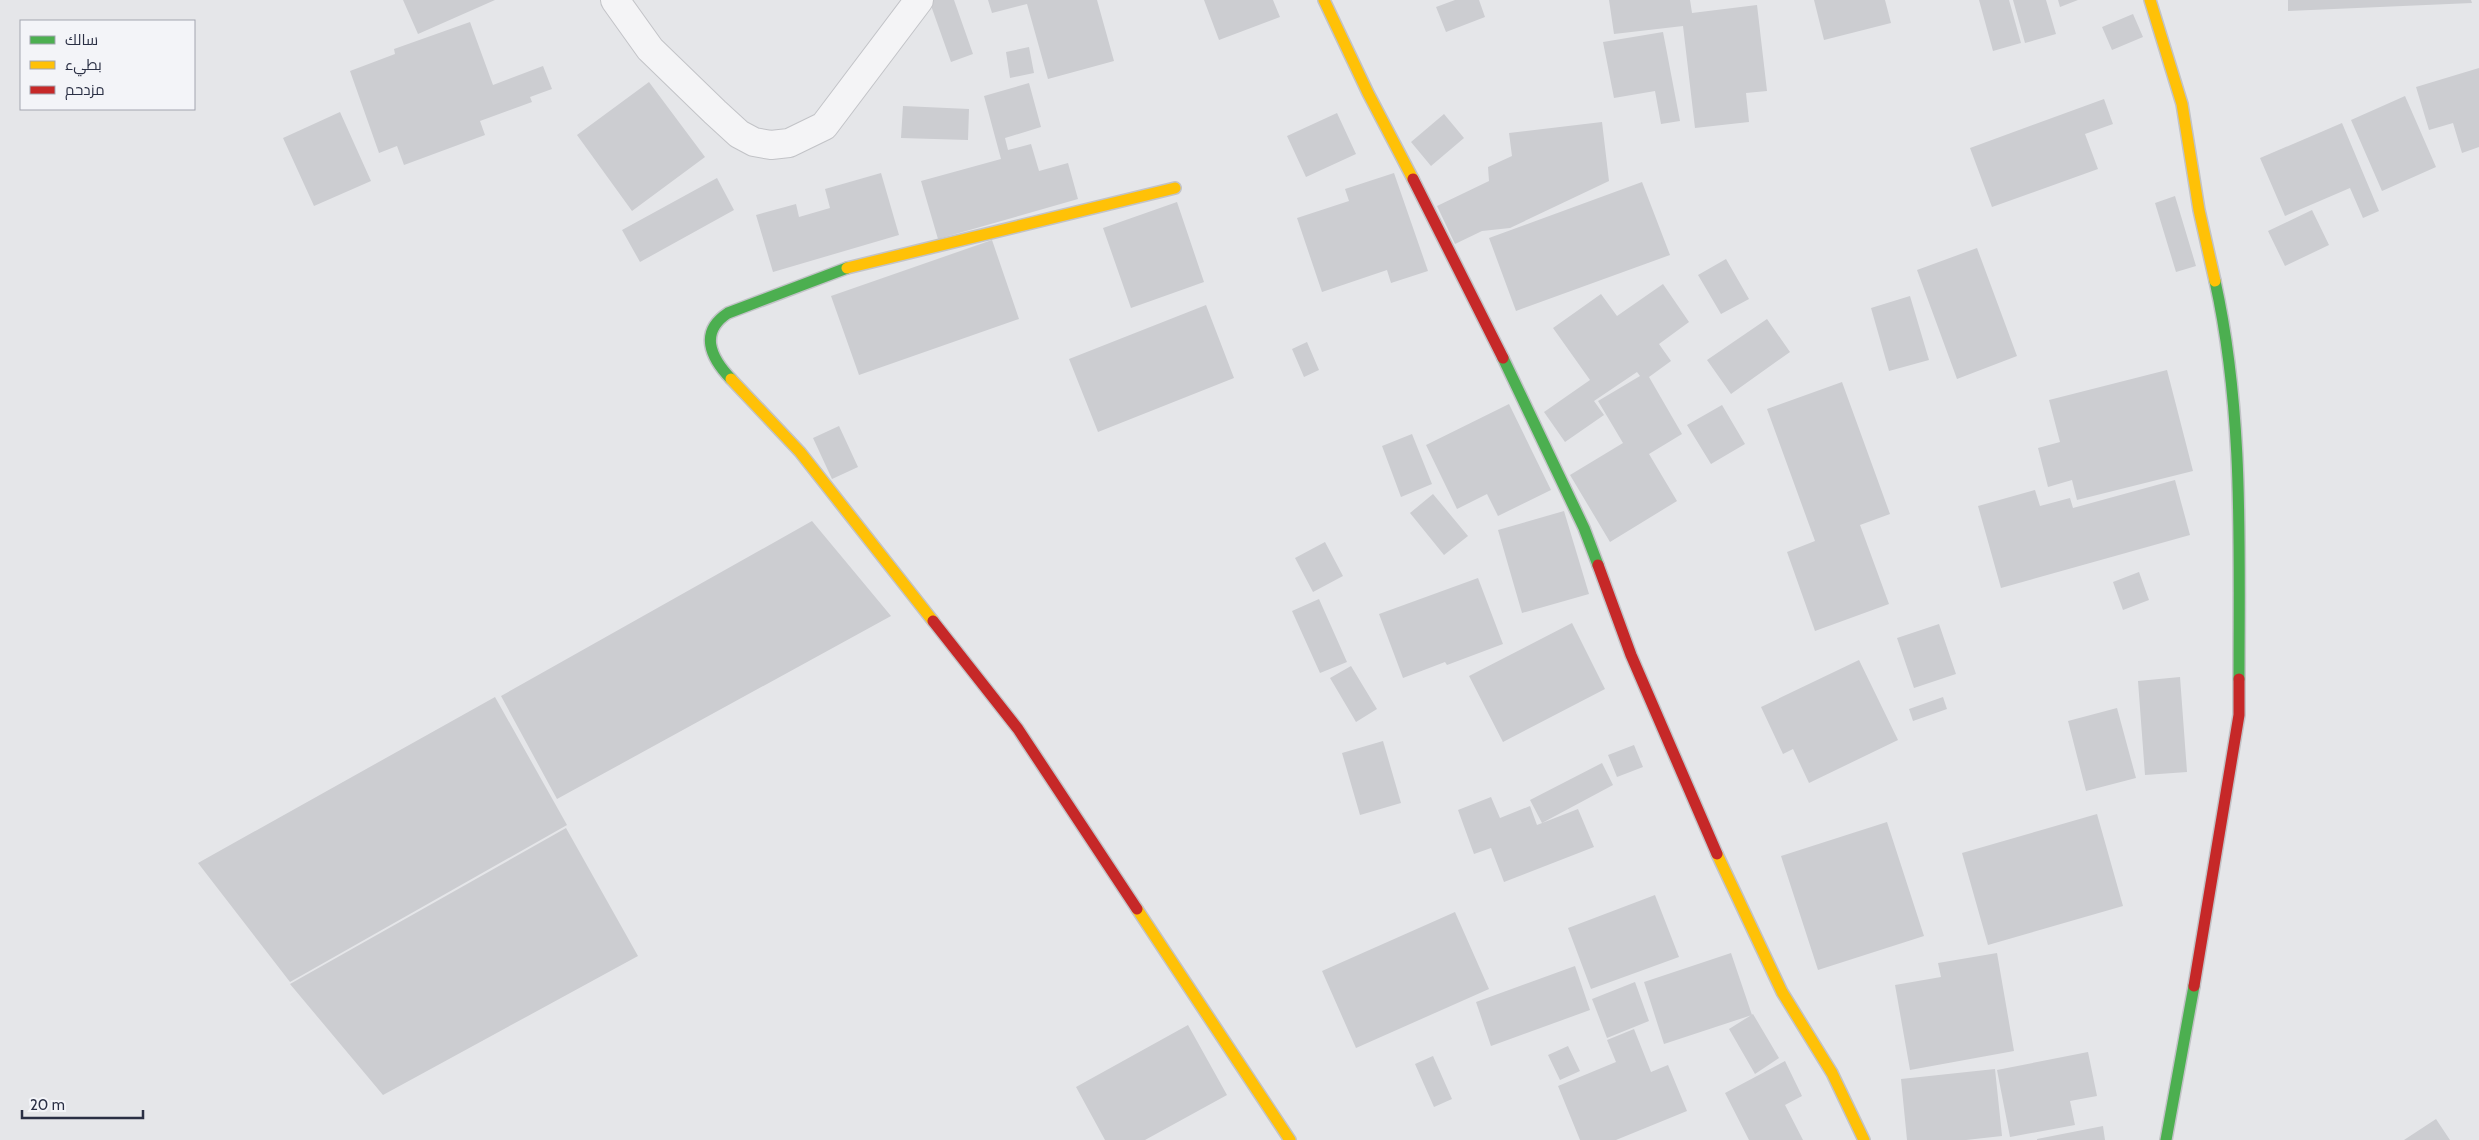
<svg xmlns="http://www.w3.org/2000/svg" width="2479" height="1140" viewBox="0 0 2479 1140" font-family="Cabin,Cairo,sans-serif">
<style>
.building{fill:#cccdd1}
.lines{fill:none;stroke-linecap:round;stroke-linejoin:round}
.street-casing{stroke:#c2c3c7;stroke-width:30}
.fast-casing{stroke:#c2c3c7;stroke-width:14}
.slow-casing{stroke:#c2c3c7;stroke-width:14}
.jam-casing{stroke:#c2c3c7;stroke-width:14}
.street{stroke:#f4f4f6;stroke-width:28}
.fast{stroke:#4caf50;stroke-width:11}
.slow{stroke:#ffc107;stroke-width:11}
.jam{stroke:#c62828;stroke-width:11}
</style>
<rect width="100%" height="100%" fill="#e5e6e9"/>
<path class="building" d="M 403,0 L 495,0 L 418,34 Z
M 929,0 L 954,0 L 973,54 L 951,62 Z
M 988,0 L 1097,0 L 1114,61 L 1048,79 L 1027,4 L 992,13 Z
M 1204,0 L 1273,0 L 1280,17 L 1219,40 Z
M 1455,0 L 1479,0 L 1485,17 L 1446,32 L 1436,7 Z
M 1609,0 L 1690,0 L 1692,13 L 1757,5 L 1767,91 L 1746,93 L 1749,122 L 1695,128 L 1683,26 L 1614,34 Z
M 1814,0 L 1885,0 L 1891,23 L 1824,40 Z
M 1979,0 L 2009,0 L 2021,43 L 1993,51 Z
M 2013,0 L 2046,0 L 2056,34 L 2025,43 Z
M 2058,0 L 2078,0 L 2060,7 Z
M 2288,0 L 2471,0 L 2472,3 L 2288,11 Z
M 2133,14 L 2143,37 L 2112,50 L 2102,27 Z
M 470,22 L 493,85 L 543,66 L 552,89 L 530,97 L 532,102 L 480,121 L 485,135 L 404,165 L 397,146 L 379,153 L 350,71 L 395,54 L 394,49 Z
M 1663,32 L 1680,121 L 1661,124 L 1655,91 L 1614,98 L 1603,42 Z
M 1029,47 L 1034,73 L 1010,78 L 1006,52 Z
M 2479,68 L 2479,147 L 2462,153 L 2453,123 L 2429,130 L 2416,87 Z
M 649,82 L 705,157 L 632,211 L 577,135 Z
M 1029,83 L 1041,127 L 1005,138 L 1008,150 L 1031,144 L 1039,171 L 1068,163 L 1078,199 L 938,239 L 921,181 L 1001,159 L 984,96 Z
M 2405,96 L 2436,167 L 2382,191 L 2351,120 Z
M 2104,99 L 2113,124 L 2085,134 L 2098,169 L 1992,207 L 1970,148 Z
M 903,106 L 969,109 L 968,140 L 901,138 Z
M 340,112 L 371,181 L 314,206 L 283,138 Z
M 1337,113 L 1356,154 L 1306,177 L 1287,136 Z
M 1444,114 L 1464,138 L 1431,166 L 1411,142 Z
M 1602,122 L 1609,181 L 1510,228 L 1482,231 L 1455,244 L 1437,206 L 1489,181 L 1488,167 L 1512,156 L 1509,133 Z
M 2342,123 L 2379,211 L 2363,218 L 2350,188 L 2285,216 L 2260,158 Z
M 881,173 L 899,235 L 773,272 L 756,215 L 796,204 L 799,217 L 830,208 L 825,189 Z
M 1394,173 L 1428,271 L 1391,283 L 1387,270 L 1322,292 L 1297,218 L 1349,201 L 1345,189 Z
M 717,178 L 734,210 L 640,262 L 622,230 Z
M 1642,182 L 1670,255 L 1516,311 L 1489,238 Z
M 2175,196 L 2196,266 L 2176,272 L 2155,203 Z
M 1177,202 L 1204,282 L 1131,308 L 1103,228 Z
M 2312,210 L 2329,245 L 2285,266 L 2268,231 Z
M 992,240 L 1019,319 L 859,375 L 831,296 Z
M 1977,248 L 2017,356 L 1957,379 L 1917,270 Z
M 1726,259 L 1749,299 L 1721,314 L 1698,275 Z
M 1663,284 L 1689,322 L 1659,344 L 1671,361 L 1649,377 L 1682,434 L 1649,454 L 1677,501 L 1610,542 L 1570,475 L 1623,443 L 1598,401 L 1640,376 L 1637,372 L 1594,401 L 1604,415 L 1565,442 L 1544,412 L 1590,380 L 1553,328 L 1601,294 L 1617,316 Z
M 1910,296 L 1929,360 L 1889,371 L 1871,308 Z
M 1206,305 L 1234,378 L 1098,432 L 1069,359 Z
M 1767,319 L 1790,352 L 1731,394 L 1707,360 Z
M 1307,342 L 1319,370 L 1304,377 L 1292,349 Z
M 2167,370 L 2193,471 L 2077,500 L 2072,480 L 2048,487 L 2038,448 L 2060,442 L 2049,400 Z
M 1842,382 L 1890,514 L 1860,525 L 1889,604 L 1815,631 L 1787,552 L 1815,541 L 1767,409 Z
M 1509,404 L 1551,490 L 1498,516 L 1487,494 L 1457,509 L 1426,445 Z
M 1722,405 L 1745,444 L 1711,464 L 1687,425 Z
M 839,426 L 858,467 L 832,479 L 813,438 Z
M 1412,434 L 1432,484 L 1401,497 L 1382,446 Z
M 2175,480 L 2190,535 L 2001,588 L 1978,506 L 2035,490 L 2040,506 L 2070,498 L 2073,508 Z
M 1433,494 L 1468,536 L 1444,555 L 1410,513 Z
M 1564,511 L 1589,594 L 1522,613 L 1498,530 Z
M 812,521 L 891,616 L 557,799 L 501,696 Z
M 1325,542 L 1343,576 L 1313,592 L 1295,558 Z
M 2139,572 L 2149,600 L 2123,610 L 2113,582 Z
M 1478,578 L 1503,644 L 1447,665 L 1445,662 L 1403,678 L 1379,614 Z
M 1319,599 L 1347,662 L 1320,673 L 1292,611 Z
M 1572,623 L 1605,689 L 1503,742 L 1469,676 Z
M 1939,624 L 1956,674 L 1914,688 L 1897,638 Z
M 1859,660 L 1898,740 L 1809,783 L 1793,749 L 1783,754 L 1761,707 Z
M 1351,666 L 1377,709 L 1356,722 L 1330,678 Z
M 2180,677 L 2187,772 L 2145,775 L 2138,681 Z
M 495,697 L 567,825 L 290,982 L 198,863 Z
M 1943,697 L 1947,709 L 1913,721 L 1909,709 Z
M 2117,708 L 2136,778 L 2086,791 L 2068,721 Z
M 1383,741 L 1401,803 L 1360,815 L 1342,753 Z
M 1634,745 L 1643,767 L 1617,777 L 1608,755 Z
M 1602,763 L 1613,785 L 1542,823 L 1530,800 Z
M 1491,797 L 1500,818 L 1530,806 L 1537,825 L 1578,809 L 1594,847 L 1504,882 L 1491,848 L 1474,854 L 1458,810 Z
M 2097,814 L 2123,906 L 1988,945 L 1962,853 Z
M 1887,822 L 1924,936 L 1818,970 L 1781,856 Z
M 566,828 L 638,956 L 383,1095 L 290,984 Z
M 1655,895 L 1679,957 L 1591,989 L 1568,928 Z
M 1455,912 L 1489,989 L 1356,1048 L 1322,971 Z
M 1731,953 L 1752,1015 L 1664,1044 L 1644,982 Z
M 1997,953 L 2014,1051 L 1910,1070 L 1895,985 L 1941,977 L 1938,963 Z
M 1575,966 L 1590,1010 L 1491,1046 L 1476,1002 Z
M 1635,982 L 1649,1021 L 1607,1038 L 1592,999 Z
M 1753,1014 L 1779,1058 L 1755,1074 L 1729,1029 Z
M 1188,1025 L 1227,1095 L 1145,1140 L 1105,1140 L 1076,1087 Z
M 1634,1029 L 1651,1072 L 1668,1065 L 1687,1111 L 1616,1140 L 1580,1140 L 1558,1086 L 1616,1062 L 1607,1040 Z
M 1568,1046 L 1580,1071 L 1560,1080 L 1548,1055 Z
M 2088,1052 L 2097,1096 L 2070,1101 L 2075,1125 L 2010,1137 L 1997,1070 Z
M 1433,1056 L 1452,1099 L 1434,1107 L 1415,1064 Z
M 1785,1061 L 1802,1096 L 1785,1105 L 1803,1140 L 1749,1140 L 1725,1093 Z
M 1995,1069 L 2002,1136 L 1966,1140 L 1907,1140 L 1901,1079 Z
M 2436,1119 L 2450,1140 L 2404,1140 Z
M 2103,1126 L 2105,1140 L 2037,1140 L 2037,1139 Z"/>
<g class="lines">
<defs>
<path id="street" d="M 615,0 L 650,49 L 715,112 L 739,134 L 754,142 L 771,145 L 789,143 L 824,126 L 919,0"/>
<path id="fast" d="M 2215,281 C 2244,411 2239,546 2239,679
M 1503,358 L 1584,528 L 1598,565
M 731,379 C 710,357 699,332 728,313 L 847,268
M 2166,1140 L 2194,986"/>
<path id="slow" d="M 1324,0 L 1368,93 L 1413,179
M 2150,0 L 2182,104 L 2199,210 L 2215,281
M 847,268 L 1175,188
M 731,379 L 800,452 L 933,621
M 1717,854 L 1782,992 L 1832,1073 L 1864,1140
M 1137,909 L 1290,1140"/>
<path id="jam" d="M 1413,179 L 1503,358
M 1598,565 L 1631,655 L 1717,854
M 933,621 L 1018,729 L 1137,909
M 2194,986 L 2239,715 L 2239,679"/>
</defs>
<use href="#street" class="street-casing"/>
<use href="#fast" class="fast-casing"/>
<use href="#slow" class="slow-casing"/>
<use href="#jam" class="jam-casing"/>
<use href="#street" class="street"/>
<use href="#fast" class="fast"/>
<use href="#slow" class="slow"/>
<use href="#jam" class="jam"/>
</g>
<rect x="20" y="20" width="175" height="90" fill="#f3f4f8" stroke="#a3a5b0"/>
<rect x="30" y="36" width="25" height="8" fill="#4caf50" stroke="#a3a5b0"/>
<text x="65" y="45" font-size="15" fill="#2a2f44">سالك</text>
<rect x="30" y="61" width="25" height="8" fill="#ffc107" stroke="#a3a5b0"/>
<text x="65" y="70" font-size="15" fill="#2a2f44">بطيء</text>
<rect x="30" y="86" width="25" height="8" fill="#c62828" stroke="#a3a5b0"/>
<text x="65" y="95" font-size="15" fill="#2a2f44">مزدحم</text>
<path d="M22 1110v8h121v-8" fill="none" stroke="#2a2f44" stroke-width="2.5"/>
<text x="30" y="1110" font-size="15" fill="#2a2f44" stroke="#f3f4f8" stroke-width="4" paint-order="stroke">20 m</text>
</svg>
